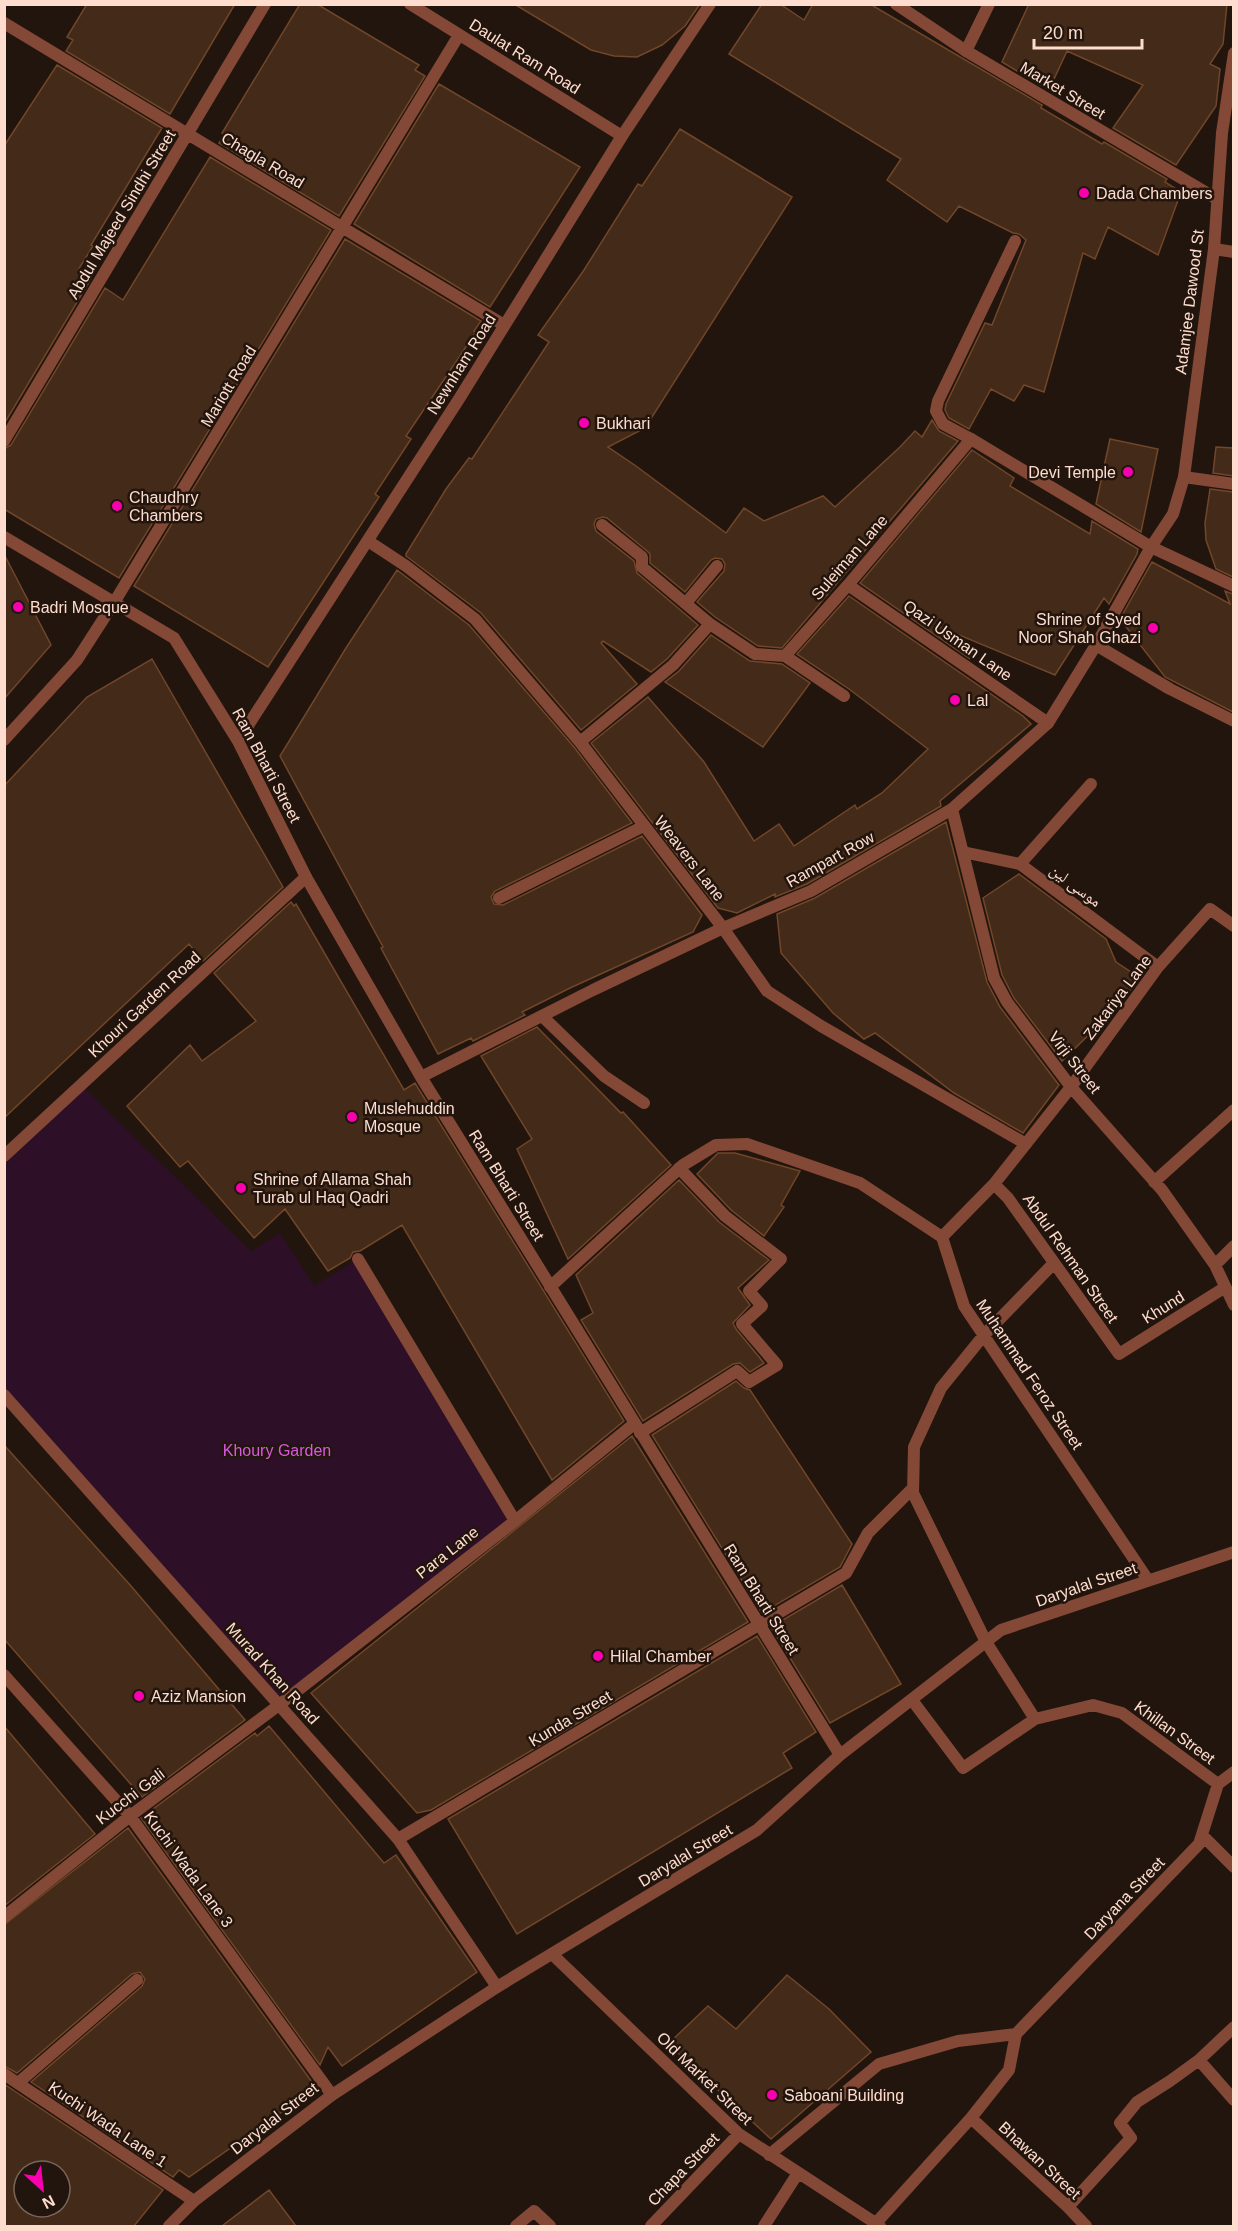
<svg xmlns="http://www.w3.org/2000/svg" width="1238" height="2231" viewBox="0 0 1238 2231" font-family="Helvetica,'Noto Naskh Arabic',sans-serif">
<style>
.green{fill:#2d1028}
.building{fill:#442a18;stroke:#714629;stroke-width:1.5;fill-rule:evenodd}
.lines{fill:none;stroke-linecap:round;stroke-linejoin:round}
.service{stroke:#834836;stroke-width:12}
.pedestrian{stroke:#834836;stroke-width:12}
.minor{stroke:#834836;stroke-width:12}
.tertiary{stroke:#834836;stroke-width:12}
.poi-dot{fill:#f900af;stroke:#22150d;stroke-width:2}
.labels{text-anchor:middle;stroke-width:5;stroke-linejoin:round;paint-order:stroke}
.street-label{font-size:16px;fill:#ffddce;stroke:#22150d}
.poi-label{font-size:16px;fill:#ffddce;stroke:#22150d;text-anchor:start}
.park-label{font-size:16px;fill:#dc56e3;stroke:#22150d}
</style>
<rect width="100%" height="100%" fill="#22150d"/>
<path class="green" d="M 81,1085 L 251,1251 L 280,1233 L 314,1286 L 358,1259 L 515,1521 L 279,1705 L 5,1395 L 4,1156 Z"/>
<path class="building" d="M 87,4 L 235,4 L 170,114 L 66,51 L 73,40 L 67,37 Z
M 300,4 L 317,4 L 419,65 L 415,70 L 425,76 L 339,216 L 219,143 L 225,134 L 222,133 Z
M 514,4 L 700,4 L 685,26 L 662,45 L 637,57 L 614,56 L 591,50 Z
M 762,4 L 780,4 L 804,20 L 813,4 L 870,4 L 1042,105 L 1041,108 L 1102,144 L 1104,142 L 1167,179 L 1165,182 L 1181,192 L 1158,255 L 1108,227 L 1095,259 L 1083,253 L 1044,392 L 1024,385 L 1014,401 L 991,389 L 969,429 L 949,418 L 945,410 L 946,404 L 985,323 L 992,325 L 1026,240 L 1019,234 L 1013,233 L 959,206 L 947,222 L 887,180 L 901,159 L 729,54 Z
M 1029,4 L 1227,4 L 1223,44 L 1210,64 L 1220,69 L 1216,106 L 1176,165 L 1113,128 L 1143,85 L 1067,51 L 1049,90 L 1002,62 Z
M 57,65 L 162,128 L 91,245 L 93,246 L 78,270 L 91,279 L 4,424 L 4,146 Z
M 439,84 L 580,167 L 490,307 L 354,224 Z
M 680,129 L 792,197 L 645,428 L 608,447 L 636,466 L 726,533 L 744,508 L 764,521 L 823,496 L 835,507 L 900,447 L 915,431 L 922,437 L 932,420 L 939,431 L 958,441 L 782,648 L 758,646 L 715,617 L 697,602 L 724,571 L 725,564 L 722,559 L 715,558 L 711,560 L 685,592 L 650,563 L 650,554 L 647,551 L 607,518 L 603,517 L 596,519 L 594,524 L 596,531 L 634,561 L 637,573 L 698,625 L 667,659 L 651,672 L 603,641 L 601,643 L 637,684 L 581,730 L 481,613 L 406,556 L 406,554 L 446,489 L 469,458 L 472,459 L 549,342 L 538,335 L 584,270 L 638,184 L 642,186 Z
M 210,157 L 331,230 L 119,578 L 4,509 L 4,449 L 11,445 L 105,288 L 123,300 Z
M 345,239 L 481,321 L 474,331 L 476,332 L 406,436 L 411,439 L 375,494 L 379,497 L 268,667 L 134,586 Z
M 1110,439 L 1158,449 L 1141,532 L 1096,504 Z
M 1216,447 L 1233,448 L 1233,476 L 1213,473 Z
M 972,450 L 1014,478 L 1010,486 L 1090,534 L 1092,521 L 1138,549 L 1137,554 L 1109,604 L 1104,598 L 1055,675 L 940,627 L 970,659 L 860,583 Z
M 1210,489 L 1233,492 L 1233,577 L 1216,569 L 1206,540 L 1205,523 Z
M 4,554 L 51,645 L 4,699 Z
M 1152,562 L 1230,604 L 1225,591 L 1233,594 L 1233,712 L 1165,677 L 1120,619 Z
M 397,570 L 469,625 L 574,747 L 632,823 L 495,891 L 491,897 L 494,904 L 503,905 L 642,836 L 702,915 L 693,932 L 570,988 L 522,1012 L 525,1015 L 473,1041 L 471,1038 L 438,1054 L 381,948 L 383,947 L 280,756 L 346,648 Z
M 849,596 L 1023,716 L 1031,724 L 940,801 L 941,806 L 807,884 L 775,897 L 775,894 L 737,913 L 718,908 L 591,743 L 648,697 L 704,762 L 754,841 L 779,824 L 794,846 L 855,805 L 857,809 L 882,793 L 928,749 L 849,689 L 797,654 Z
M 711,635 L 750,661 L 782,664 L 810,683 L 763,747 L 665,682 L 679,671 Z
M 152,659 L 283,887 L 203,961 L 189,944 L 4,1118 L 4,786 L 87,697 Z
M 946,822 L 987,982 L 1000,1007 L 1059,1085 L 1023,1133 L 954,1093 L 875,1033 L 864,1039 L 833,1013 L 781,953 L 777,914 L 815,898 Z
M 1019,874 L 1106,939 L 1116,962 L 1140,978 L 1112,1012 L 1062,1061 L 1014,998 L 1002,975 L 983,898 Z
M 291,902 L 294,906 L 296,904 L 404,1090 L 415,1083 L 624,1421 L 552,1480 L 402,1225 L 360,1251 L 353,1252 L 350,1258 L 328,1271 L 285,1209 L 254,1238 L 188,1161 L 180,1167 L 127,1106 L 190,1045 L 202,1061 L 256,1021 L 214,973 Z
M 537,1027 L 621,1113 L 623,1112 L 671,1165 L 568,1259 L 517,1149 L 532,1139 L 481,1056 Z
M 718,1153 L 735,1153 L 800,1171 L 781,1205 L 784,1207 L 764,1236 L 731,1210 L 697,1174 Z
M 679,1180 L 719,1222 L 769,1260 L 738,1288 L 750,1305 L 733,1323 L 736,1329 L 764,1363 L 750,1372 L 740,1363 L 733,1364 L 643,1421 L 581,1320 L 593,1313 L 576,1275 Z
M 736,1381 L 744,1388 L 750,1390 L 852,1544 L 840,1567 L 762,1613 L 652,1435 Z
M 632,1436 L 748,1622 L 431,1810 L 417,1813 L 311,1693 Z
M 4,1445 L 131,1586 L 245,1720 L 142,1797 L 4,1639 Z
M 842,1585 L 901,1684 L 830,1723 L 771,1627 Z
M 757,1636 L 816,1732 L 783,1753 L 792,1768 L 517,1934 L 448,1819 Z
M 4,1726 L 95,1834 L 4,1906 Z
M 269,1726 L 384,1863 L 396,1855 L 477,1972 L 342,2066 L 328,2047 L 320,2065 L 141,1818 L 255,1733 L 257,1736 Z
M 128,1828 L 312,2082 L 306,2095 L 189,2177 L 179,2170 L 173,2177 L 31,2082 L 142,1986 L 145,1979 L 140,1972 L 132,1974 L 17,2073 L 4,2066 L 4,1925 Z
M 787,1975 L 829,2009 L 871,2052 L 771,2139 L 668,2044 L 708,2006 L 736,2029 Z
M 4,2084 L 163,2190 L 134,2226 L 4,2226 ZM 24,2171 L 60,2171 L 60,2207 L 24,2207 Z
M 269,2190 L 296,2226 L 222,2226 Z"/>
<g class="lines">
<path class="service" d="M 971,439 L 943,424 L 936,411 L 938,401 L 1015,241
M 1020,864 L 1091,784
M 499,898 L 644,826
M 542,1016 L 604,1076 L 644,1103
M 640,1433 L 737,1371 L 749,1382 L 777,1365 L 742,1324 L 762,1306 L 749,1291 L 781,1259 L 725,1216 L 679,1168
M 18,2083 L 137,1980"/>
<path class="pedestrian" d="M 4,1395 L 398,1839 L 497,1987"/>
<path class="minor" d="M 410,4 L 622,136
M 4,23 L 504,325
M 966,51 L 989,4
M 1214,249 L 1234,252
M 4,441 L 265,4
M 1184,477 L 1234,484
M 602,525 L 642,557 L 642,567 L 710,624
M 368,541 L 406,566 L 475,619 L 580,742 L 723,928 L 767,991 L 821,1026 L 1026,1144
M 848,585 L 1048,723
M 686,603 L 717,566
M 1096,645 L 1170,689 L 1234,721
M 785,656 L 844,696
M 4,740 L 77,660 L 115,601 L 459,35
M 580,742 L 673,665 L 710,624 L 755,654 L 785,656 L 848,585 L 971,439 L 1151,547
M 952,809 L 994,978 L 1007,1002 L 1071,1087 L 1162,1190 L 1215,1265 L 1234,1305
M 963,852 L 1020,864 L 1158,967
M 4,1156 L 306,877
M 1154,1182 L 1234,1110
M 994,1184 L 1008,1198 L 1119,1354 L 1224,1288
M 942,1237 L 994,1184 L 1071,1087 L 1158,967 L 1210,909 L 1234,926
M 358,1259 L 515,1521
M 1215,1265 L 1234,1246
M 550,1287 L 683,1165 L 716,1145 L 747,1144 L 860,1183 L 942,1237 L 964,1306 L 1148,1580
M 4,1675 L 130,1816 L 332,2095
M 912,1700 L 963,1768 L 1035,1719 L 1093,1705 L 1122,1713 L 1218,1784
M 1035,1719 L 986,1642 L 913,1493 L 914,1447 L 941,1388 L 984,1335 L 1054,1263
M 1202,1835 L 1234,1867
M 398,1839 L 846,1573 L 868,1533 L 913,1488
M 4,1917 L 130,1816 L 279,1705 L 515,1521 L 634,1424
M 552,1954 L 739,2134 L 880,2226
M 1199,2060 L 1234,2100
M 4,2074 L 194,2201
M 971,2118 L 1068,2207 L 1086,2226
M 769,2155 L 879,2064 L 958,2041 L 1016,2034 L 1199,1844 L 1218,1784 L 1234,1772
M 1068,2207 L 1131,2138 L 1120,2123 L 1137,2102 L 1170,2081 L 1199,2060 L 1234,2027
M 876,2223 L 971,2118 L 1009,2070 L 1016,2034
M 516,2226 L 534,2211 L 550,2226
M 651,2226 L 739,2134
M 764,2226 L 798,2173"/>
<path class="tertiary" d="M 896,4 L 966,51 L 1217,199
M 4,537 L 174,638 L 238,741 L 306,877 L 421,1077 L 840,1755
M 1151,547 L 1234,586
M 238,741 L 459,399 L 622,136 L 710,4
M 421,1077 L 593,990 L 723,928 L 811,891 L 952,809 L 1048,723 L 1096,645 L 1151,547 L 1173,514 L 1184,477 L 1214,249 L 1222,133 L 1234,53
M 169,2226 L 194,2201 L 332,2095 L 497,1987 L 757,1830 L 840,1755 L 1001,1630 L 1234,1552"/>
</g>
<g class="poi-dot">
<circle cx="1084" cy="193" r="6"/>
<circle cx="584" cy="423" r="6"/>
<circle cx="1128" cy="472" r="6"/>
<circle cx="117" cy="506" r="6"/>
<circle cx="18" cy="607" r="6"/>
<circle cx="1153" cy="628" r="6"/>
<circle cx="955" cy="700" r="6"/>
<circle cx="352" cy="1117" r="6"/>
<circle cx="241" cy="1188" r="6"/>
<circle cx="598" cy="1656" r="6"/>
<circle cx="139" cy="1696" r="6"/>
<circle cx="772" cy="2095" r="6"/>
</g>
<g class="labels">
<g class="street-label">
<text transform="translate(525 56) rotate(32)" y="6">Daulat Ram Road</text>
<text transform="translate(1063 90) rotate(31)" y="6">Market Street</text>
<text transform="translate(263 160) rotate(31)" y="6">Chagla Road</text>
<text transform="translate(121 214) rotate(-59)" y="6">Abdul Majeed Sindhi Street</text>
<text transform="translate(1189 302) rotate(-83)" y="6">Adamjee Dawood St</text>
<text transform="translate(461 364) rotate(-58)" y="6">Newnham Road</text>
<text transform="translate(228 386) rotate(-59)" y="6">Mariott Road</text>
<text transform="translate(849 557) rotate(-49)" y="6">Suleiman Lane</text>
<text transform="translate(958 640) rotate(35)" y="6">Qazi Usman Lane</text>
<text transform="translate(267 765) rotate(62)" y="6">Ram Bharti Street</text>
<text transform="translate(690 858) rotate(52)" y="6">Weavers Lane</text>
<text transform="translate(830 859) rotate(-29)" y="6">Rampart Row</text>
<text transform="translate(1076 885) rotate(37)" y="6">موسی لین</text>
<text transform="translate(1117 997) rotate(-53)" y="6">Zakariya Lane</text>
<text transform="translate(144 1004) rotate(-43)" y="6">Khouri Garden Road</text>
<text transform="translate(1075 1062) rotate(52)" y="6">Virji Street</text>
<text transform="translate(507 1185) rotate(58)" y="6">Ram Bharti Street</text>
<text transform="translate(1071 1258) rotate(55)" y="6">Abdul Rehman Street</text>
<text transform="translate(1163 1307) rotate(-32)" y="6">Khund</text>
<text transform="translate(1030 1374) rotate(56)" y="6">Muhammad Feroz Street</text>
<text transform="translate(447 1552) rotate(-38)" y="6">Para Lane</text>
<text transform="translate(1086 1584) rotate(-19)" y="6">Daryalal Street</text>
<text transform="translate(762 1599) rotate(58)" y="6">Ram Bharti Street</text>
<text transform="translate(273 1673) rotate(48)" y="6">Murad Khan Road</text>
<text transform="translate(570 1718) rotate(-31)" y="6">Kunda Street</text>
<text transform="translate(1175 1732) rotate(36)" y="6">Khillan Street</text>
<text transform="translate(130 1796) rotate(-37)" y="6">Kucchi Gali</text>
<text transform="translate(685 1855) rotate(-31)" y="6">Daryalal Street</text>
<text transform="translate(189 1869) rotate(54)" y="6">Kuchi Wada Lane 3</text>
<text transform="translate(1124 1898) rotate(-46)" y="6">Daryana Street</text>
<text transform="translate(705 2078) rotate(44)" y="6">Old Market Street</text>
<text transform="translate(274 2118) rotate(-38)" y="6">Daryalal Street</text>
<text transform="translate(108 2124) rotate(34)" y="6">Kuchi Wada Lane 1</text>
<text transform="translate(1040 2160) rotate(43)" y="6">Bhawan Street</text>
<text transform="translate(683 2169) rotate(-46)" y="6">Chapa Street</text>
</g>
<g class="poi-label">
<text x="1096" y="199">Dada Chambers</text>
<text x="596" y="429">Bukhari</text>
<text x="1116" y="478" text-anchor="end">Devi Temple</text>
<text x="129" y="503">Chaudhry<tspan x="129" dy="18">Chambers</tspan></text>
<text x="30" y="613">Badri Mosque</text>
<text x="1141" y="625" text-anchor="end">Shrine of Syed<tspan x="1141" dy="18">Noor Shah Ghazi</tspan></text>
<text x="967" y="706">Lal</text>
<text x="364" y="1114">Muslehuddin<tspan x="364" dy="18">Mosque</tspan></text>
<text x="253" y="1185">Shrine of Allama Shah<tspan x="253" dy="18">Turab ul Haq Qadri</tspan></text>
<text x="610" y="1662">Hilal Chamber</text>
<text x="151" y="1702">Aziz Mansion</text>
<text x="784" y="2101">Saboani Building</text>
</g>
<g class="park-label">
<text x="277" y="1456">Khoury Garden</text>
</g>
</g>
<rect width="1238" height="2231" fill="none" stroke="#ffddce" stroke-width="12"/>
<g transform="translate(42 2189) rotate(153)"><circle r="28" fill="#22150d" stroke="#7a655a" stroke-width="1.5"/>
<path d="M0-4.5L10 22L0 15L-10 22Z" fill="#f900af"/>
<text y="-9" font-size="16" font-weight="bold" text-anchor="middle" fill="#ffddce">N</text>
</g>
<path d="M1034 39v9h108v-9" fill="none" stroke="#ffddce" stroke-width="3"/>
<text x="1043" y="39" font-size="18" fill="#ffddce" stroke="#22150d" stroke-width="4.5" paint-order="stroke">20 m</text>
</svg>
